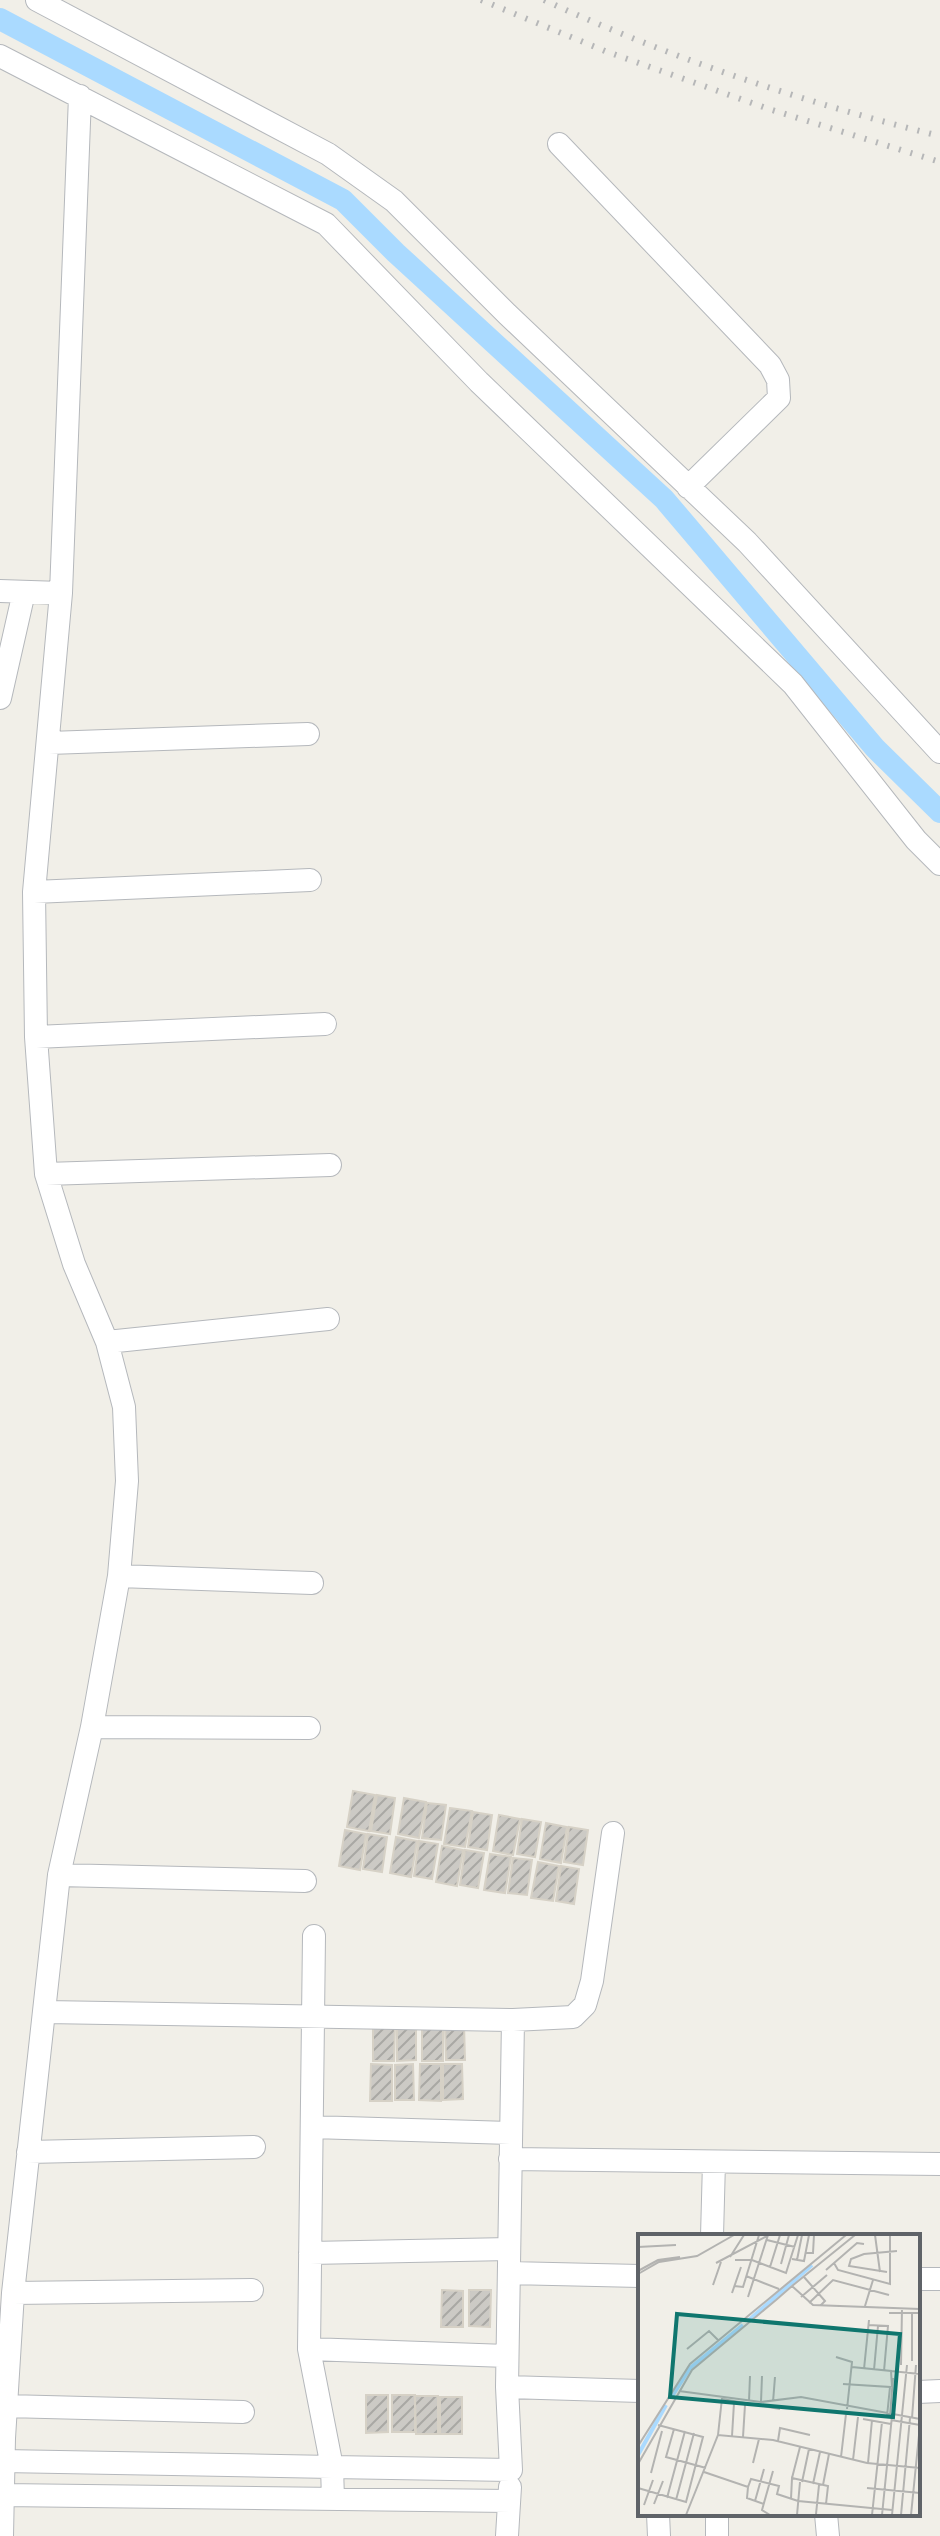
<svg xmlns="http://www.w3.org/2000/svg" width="940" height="2536" viewBox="0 0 940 2536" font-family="Roboto,sans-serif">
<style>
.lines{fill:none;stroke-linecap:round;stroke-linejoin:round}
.canal{stroke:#aadaff;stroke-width:22}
.building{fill:url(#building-hatch);stroke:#d6d1c6;stroke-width:2}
.minor-casing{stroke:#b5b8bc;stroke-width:24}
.minor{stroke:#fff;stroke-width:22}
.rail{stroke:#b6b7b8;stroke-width:6;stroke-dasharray:2 10;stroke-linecap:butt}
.inset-river{fill:none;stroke:#aadaff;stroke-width:4}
.inset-road{fill:none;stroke:#b3b3b1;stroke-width:2}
.view{fill:#0f766e;fill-opacity:0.15;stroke:#0f766e;stroke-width:4}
.inset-edge{fill:none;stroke:#5f6368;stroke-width:4}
</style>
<defs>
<pattern id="building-hatch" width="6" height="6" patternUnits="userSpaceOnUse" patternTransform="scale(2)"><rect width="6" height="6" fill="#cccac5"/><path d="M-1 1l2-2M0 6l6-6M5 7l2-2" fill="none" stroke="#a9a8a4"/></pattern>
</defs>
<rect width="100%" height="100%" fill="#f1efe8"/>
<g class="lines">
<path class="canal" d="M 0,19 L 343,200 L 396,253 L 664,499 L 875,748 L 940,812"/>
</g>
<path class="building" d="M 353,1791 L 375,1795 L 369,1831 L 347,1827 Z
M 377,1795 L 395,1798 L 390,1834 L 371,1831 Z
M 404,1798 L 426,1802 L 419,1838 L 398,1834 Z
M 427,1803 L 446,1805 L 441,1840 L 422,1838 Z
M 450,1808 L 472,1811 L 465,1847 L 444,1844 Z
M 473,1812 L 492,1815 L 487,1850 L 468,1847 Z
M 499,1815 L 520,1819 L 513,1855 L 493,1851 Z
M 522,1819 L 541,1822 L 535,1857 L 517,1854 Z
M 546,1823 L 567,1827 L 561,1863 L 540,1859 Z
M 569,1827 L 588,1830 L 583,1865 L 564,1862 Z
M 345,1830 L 366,1834 L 360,1870 L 339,1866 Z
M 368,1834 L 387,1837 L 382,1872 L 363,1869 Z
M 396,1837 L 417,1841 L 411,1877 L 390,1873 Z
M 419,1841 L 438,1844 L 432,1879 L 414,1876 Z
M 442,1846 L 463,1850 L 457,1886 L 436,1882 Z
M 465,1850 L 484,1853 L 478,1888 L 460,1885 Z
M 490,1854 L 511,1857 L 505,1893 L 484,1890 Z
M 513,1858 L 532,1860 L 527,1895 L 508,1893 Z
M 538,1862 L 559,1866 L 553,1901 L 531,1898 Z
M 561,1866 L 579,1869 L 574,1904 L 556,1901 Z
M 422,2024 L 443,2025 L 443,2061 L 422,2061 Z
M 464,2024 L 465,2060 L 446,2060 L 445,2025 Z
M 373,2025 L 395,2025 L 394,2061 L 373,2061 Z
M 397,2025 L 416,2025 L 416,2060 L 397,2061 Z
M 371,2064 L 392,2065 L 392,2101 L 370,2101 Z
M 413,2064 L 414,2100 L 395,2100 L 395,2065 Z
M 420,2064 L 441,2064 L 441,2101 L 419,2100 Z
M 443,2064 L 462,2064 L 463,2099 L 443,2100 Z
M 442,2290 L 463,2291 L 463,2327 L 441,2327 Z
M 469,2290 L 491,2290 L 490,2327 L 469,2326 Z
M 366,2395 L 388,2395 L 388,2432 L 366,2433 Z
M 392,2395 L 415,2395 L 415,2432 L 392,2432 Z
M 415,2396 L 438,2396 L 438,2434 L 416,2434 Z
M 440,2397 L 462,2397 L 462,2434 L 440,2434 Z"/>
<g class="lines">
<defs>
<path id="minor" d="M 37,0 L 328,154 L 394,201 L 507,314 L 747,542 L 940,752
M 0,56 L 326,224 L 479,382 L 793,684 L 916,840 L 940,864
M 559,144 L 770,365 L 778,380 L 779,398 L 688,487
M 0,591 L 61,593
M 0,698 L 24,592
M 49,743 L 308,734
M 34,892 L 310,880
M 36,1037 L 325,1024
M 46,1174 L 330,1165
M 107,1342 L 328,1319
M 119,1576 L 312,1583
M 92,1727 L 309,1728
M 59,1875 L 305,1881
M 46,2012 L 513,2020 L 573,2017 L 585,2005 L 592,1981 L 613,1833
M 312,2127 L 511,2133
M 28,2152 L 254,2147
M 510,2159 L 940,2164
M 712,2236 L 714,2162
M 310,2253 L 509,2249
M 509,2273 L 640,2276
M 918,2279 L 940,2279
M 13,2293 L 252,2290
M 309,2349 L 507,2356
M 507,2387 L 640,2391
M 918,2392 L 940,2391
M 6,2406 L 243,2412
M 3,2461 L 332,2467 L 309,2349 L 314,1936
M 2,2495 L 509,2501
M 333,2499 L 332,2467 L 511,2470 L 507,2387 L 513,2020
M 658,2514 L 659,2536
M 717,2514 L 717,2536
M 826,2514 L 828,2536
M 2,2536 L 4,2438 L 13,2293 L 59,1875 L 92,1727 L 119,1576 L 127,1481 L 124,1407 L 107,1342 L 74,1264 L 46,1174 L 36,1037 L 34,892 L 61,593 L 80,96
M 507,2536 L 510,2487"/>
</defs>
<use href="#minor" class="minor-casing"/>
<use href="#minor" class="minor"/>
<path class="rail" d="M 481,0 L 605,51 L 769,109 L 940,162
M 544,0 C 670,58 805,103 940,136"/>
</g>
<g transform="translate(638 2234)">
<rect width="282" height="282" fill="#f1efe8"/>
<path class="inset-river" d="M 111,86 L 174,31M 33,164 L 52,134 L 105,91M 0,221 L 28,171"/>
<path class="inset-road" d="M 237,1 L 242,38M 129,6 L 157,13M 0,13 L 38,11M 168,19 L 175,19 L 176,1M 92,23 L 106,1M 154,25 L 166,27 L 171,1M 97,26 L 114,26 L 148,39 L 160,1M 159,26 L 164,1M 78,29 L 129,2M 196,29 L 200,36 L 252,50 L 252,1M 143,30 L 151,1M 132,33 L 142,1M 188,36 L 219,9 L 226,10M 0,37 L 20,26 L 42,23M 249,38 L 211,32 L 213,25 L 226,20 L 259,17M 0,40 L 21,28 L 59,22 L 96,1M 108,42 L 141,55M 166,43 L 187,67 L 183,71M 75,51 L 83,28M 96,52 L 105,53 L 121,1M 154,52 L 217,1M 94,59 L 103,33M 110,63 L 130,1M 163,63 L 189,41M 138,66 L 154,52 L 175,71 L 282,75M 171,69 L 195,46 L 251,61M 227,72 L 235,46M 251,79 L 282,79M 230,91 L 250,92 L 246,137M 49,115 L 71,97 L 80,106M 198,123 L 214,128 L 209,175M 274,127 L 274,79M 263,131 L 264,74M 214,133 L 253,137 L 254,153M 226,135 L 231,86M 236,136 L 240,92M 253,137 L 282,140M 205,150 L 252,153 L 249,182M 41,157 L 123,168 L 163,163 L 282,185M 84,165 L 142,175M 111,167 L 112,142M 123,168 L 124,142M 135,168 L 137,143M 252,182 L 255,144M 274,184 L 278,131M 225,185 L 253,190M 253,186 L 282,191M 36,195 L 28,223 L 68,234M 80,201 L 84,164M 94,202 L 96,169M 105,203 L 107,171M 140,207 L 142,194 L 172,201M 0,212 L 52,130 L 208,1M 203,223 L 208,180M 215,226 L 220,183M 115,229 L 121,205M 230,229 L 234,186M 0,230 L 54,136 L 138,66M 66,238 L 110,253 L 113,245 L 141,252 L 139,260 L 160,267 L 254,276M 13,239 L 24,197M 154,244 L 162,213M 164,248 L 171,215M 175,250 L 182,218M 185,251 L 191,220M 110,253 L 109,264 L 126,270M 0,254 L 48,268 L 65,203 L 20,191M 229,254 L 282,259M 29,264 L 47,197M 153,265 L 154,244 L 190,252 L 188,270M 38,266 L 56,199M 117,267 L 126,235M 16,270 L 25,247M 6,271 L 15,246M 178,280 L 181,251M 48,281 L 80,201 L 135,206 L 229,229 L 282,234M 132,281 L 124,276 L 135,237M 159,281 L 162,248M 234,281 L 244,188M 244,281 L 254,182M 254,281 L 269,131M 263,281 L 272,184M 273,281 L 282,191"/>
<path class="view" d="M 39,80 L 262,100 L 255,183 L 32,163 Z"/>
<rect width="282" height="282" class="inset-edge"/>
</g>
</svg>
